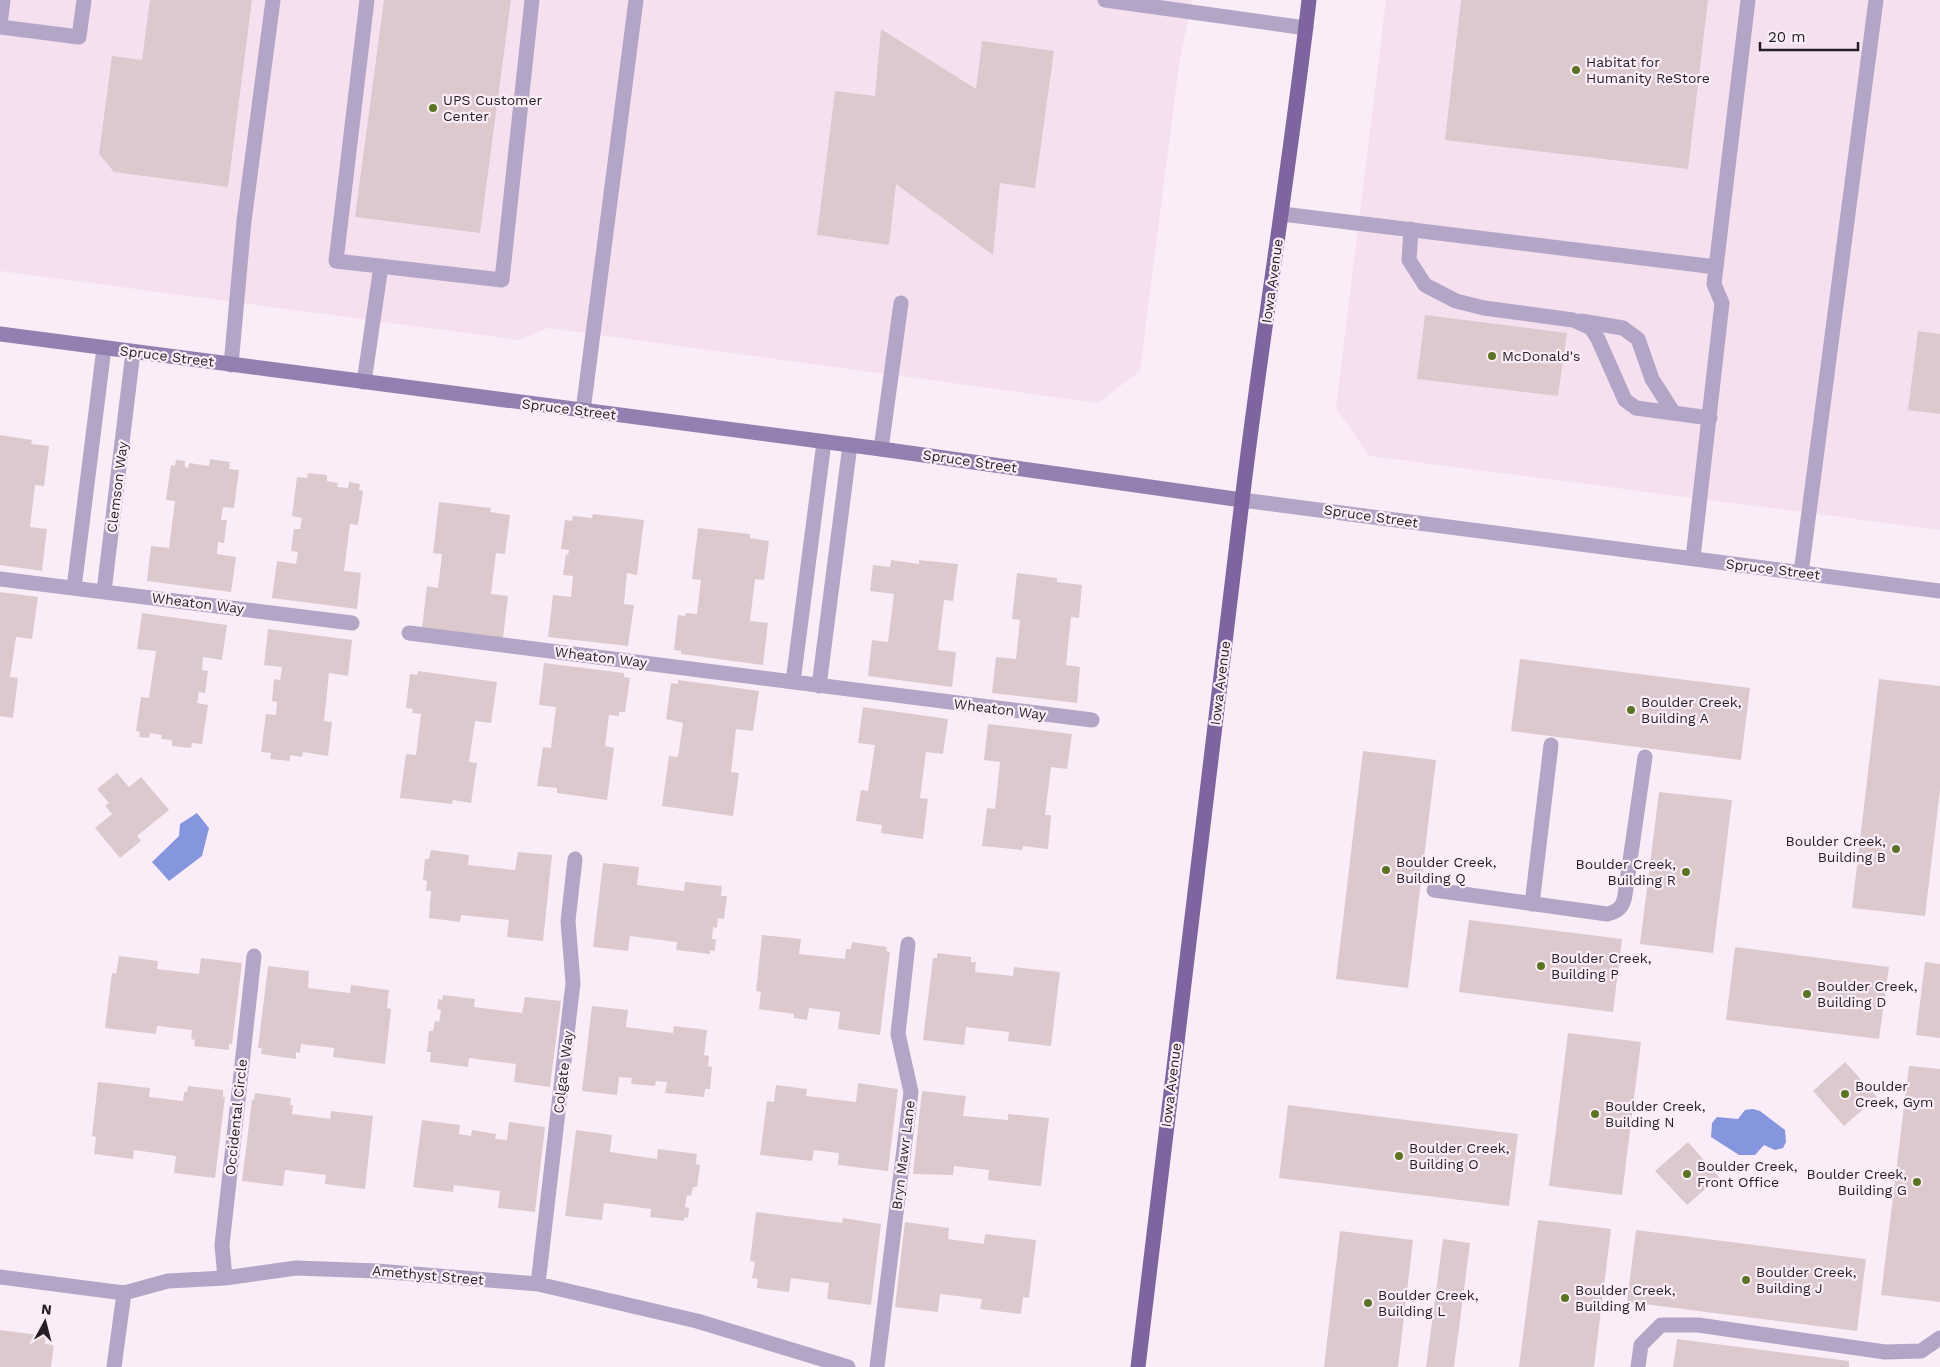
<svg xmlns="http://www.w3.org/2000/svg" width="1940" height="1367" viewBox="0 0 1940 1367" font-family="'Work Sans',sans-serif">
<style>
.built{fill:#f5e0f0}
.water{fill:#8596de}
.building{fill:#dcc9cd}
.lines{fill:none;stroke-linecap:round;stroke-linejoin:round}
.service{stroke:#b3a5c6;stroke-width:15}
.minor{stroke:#b3a5c6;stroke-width:15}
.tertiary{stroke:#b3a5c6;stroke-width:15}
.secondary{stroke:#9480b0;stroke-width:15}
.primary{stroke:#7e659f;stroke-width:15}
.poi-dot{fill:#5c7324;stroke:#fbedf8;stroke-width:2}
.labels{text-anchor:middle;stroke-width:4.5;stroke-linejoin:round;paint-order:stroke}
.poi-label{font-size:14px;fill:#241e22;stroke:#fbedf8;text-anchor:start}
.street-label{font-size:14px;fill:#241e22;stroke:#fbedf8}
</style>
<rect width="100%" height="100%" fill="#fbedf8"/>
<path class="built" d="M 0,0 L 1192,0 L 1179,65 L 1140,371 L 1098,403 L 547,328 L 520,340 L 0,271 Z
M 1386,0 L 1940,0 L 1940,530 L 1369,456 L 1336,408 Z"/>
<path class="water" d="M 197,813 L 209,828 L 202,856 L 169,881 L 152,862 L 179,836 L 180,824 Z
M 1753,1109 L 1760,1111 L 1785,1130 L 1786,1142 L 1783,1148 L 1775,1150 L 1764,1145 L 1755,1155 L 1739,1155 L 1711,1137 L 1712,1123 L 1717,1117 L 1738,1119 L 1745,1110 Z"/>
<path class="building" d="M 150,0 L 252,0 L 228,187 L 114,172 L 99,154 L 112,56 L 142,60 Z
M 384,0 L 511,0 L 480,233 L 355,217 Z
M 1461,0 L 1708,0 L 1688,169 L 1445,140 Z
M 881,29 L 976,89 L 982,41 L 1054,51 L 1035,188 L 1000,183 L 993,255 L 896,184 L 889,245 L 817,235 L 835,91 L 875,96 Z
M 1425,315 L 1567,333 L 1558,396 L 1417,379 Z
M 1918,331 L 1940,334 L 1940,414 L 1908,410 Z
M 0,435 L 32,440 L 31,444 L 49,446 L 44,486 L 35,485 L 30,527 L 47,529 L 42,571 L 0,565 Z
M 210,459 L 230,462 L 229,469 L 239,470 L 234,508 L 223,507 L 221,520 L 227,520 L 224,543 L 218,542 L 217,554 L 236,557 L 231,592 L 147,581 L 151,546 L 169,548 L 175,501 L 166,500 L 171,465 L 175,466 L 176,460 L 185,461 L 185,467 L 188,468 L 189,463 L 209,466 Z
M 308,473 L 327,475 L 327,481 L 338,483 L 337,487 L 348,488 L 349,482 L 360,484 L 359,490 L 363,491 L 358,525 L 350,524 L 344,571 L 361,573 L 357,609 L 272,598 L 277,561 L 296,564 L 298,552 L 291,551 L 294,529 L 300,529 L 302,518 L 292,516 L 297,477 L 307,478 Z
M 439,502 L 491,508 L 490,512 L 510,515 L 505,554 L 496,553 L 491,594 L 508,596 L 503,638 L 422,628 L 427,586 L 438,588 L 442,554 L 433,553 Z
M 593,514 L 644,520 L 637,575 L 627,573 L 624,604 L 634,605 L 628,646 L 548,637 L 553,595 L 571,597 L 573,576 L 563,575 L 566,554 L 568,555 L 569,550 L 561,549 L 565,520 L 572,521 L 573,516 L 592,518 Z
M 698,528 L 750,534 L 750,538 L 769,541 L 764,580 L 755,579 L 750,621 L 768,623 L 763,665 L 681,654 L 681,651 L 674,650 L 678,615 L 685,616 L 686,613 L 697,614 L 701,580 L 692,579 Z
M 891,560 L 919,564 L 919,560 L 958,564 L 953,601 L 944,600 L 938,650 L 956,652 L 952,687 L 868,676 L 872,640 L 888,642 L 894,594 L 870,591 L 873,565 L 890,567 Z
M 1017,573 L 1057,578 L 1057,582 L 1082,585 L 1079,618 L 1071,617 L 1066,665 L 1080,667 L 1077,703 L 992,693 L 996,657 L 1016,659 L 1020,620 L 1012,619 Z
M 0,592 L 38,597 L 32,639 L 16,637 L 10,677 L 18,678 L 13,718 L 0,716 Z
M 142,613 L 227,625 L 222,660 L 203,657 L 202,670 L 208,671 L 205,693 L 199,692 L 197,703 L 208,705 L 202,744 L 192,743 L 191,748 L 172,746 L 172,740 L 161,739 L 162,735 L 150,733 L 149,738 L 139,737 L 140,732 L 136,731 L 141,697 L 149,698 L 156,651 L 137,649 Z
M 268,629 L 352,640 L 348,676 L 329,673 L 324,721 L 332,722 L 328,756 L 303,752 L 302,757 L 290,755 L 290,761 L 270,759 L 271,753 L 261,752 L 266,714 L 276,715 L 277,702 L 272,701 L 274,679 L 280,680 L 282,667 L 264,665 Z
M 1520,659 L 1750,688 L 1741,760 L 1511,731 Z
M 544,663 L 624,673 L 624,677 L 630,678 L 625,712 L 619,712 L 619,716 L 609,715 L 605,746 L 614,748 L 607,800 L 557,793 L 557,788 L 537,786 L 543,747 L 551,748 L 556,707 L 539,705 Z
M 418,671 L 497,682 L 491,723 L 475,721 L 469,762 L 477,763 L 471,803 L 453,800 L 452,804 L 400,798 L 406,754 L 416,755 L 421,714 L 412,713 L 413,709 L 406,708 L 410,674 L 417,675 Z
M 1879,679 L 1940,686 L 1940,790 L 1925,916 L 1852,908 Z
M 678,680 L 759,691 L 753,731 L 736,729 L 731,772 L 739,773 L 733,816 L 662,806 L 669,756 L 678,757 L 683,723 L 666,719 L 671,683 L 678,684 Z
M 863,707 L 948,719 L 943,754 L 926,752 L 920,798 L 928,799 L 923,839 L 881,833 L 882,825 L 856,821 L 861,790 L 868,791 L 875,745 L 858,743 Z
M 988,724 L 1072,734 L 1067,769 L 1051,767 L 1045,815 L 1051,815 L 1048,849 L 1023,846 L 1022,850 L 982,846 L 987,808 L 995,809 L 1000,762 L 984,760 Z
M 1363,751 L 1436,760 L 1408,988 L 1336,979 Z
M 117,773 L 129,787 L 141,777 L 169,810 L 137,836 L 141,841 L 120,858 L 95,828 L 112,814 L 105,806 L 109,803 L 97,789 Z
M 1659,792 L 1732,800 L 1713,953 L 1640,944 Z
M 431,850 L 469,855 L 468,865 L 515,870 L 518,852 L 552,855 L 543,941 L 507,937 L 509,920 L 461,915 L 460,922 L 429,918 L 431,891 L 426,891 L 427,881 L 423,880 L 425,859 L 429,859 Z
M 603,863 L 639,867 L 637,885 L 684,891 L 685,882 L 722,886 L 721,896 L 727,896 L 724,919 L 718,918 L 717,928 L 713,927 L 712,939 L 716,939 L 715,951 L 710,950 L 710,954 L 676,950 L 677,942 L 630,936 L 628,951 L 593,947 Z
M 1469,920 L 1622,939 L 1613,1012 L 1459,992 Z
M 762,935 L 801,939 L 799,954 L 845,959 L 846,949 L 851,949 L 852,942 L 887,947 L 886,951 L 890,952 L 880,1035 L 838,1029 L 840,1012 L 809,1008 L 807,1020 L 794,1018 L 794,1014 L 759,1009 L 761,992 L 756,991 Z
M 1735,947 L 1889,967 L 1879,1039 L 1726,1020 Z
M 937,953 L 971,957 L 971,962 L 976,962 L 975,972 L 1013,976 L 1014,967 L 1060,972 L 1051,1046 L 1008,1041 L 1009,1032 L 966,1027 L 964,1045 L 923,1040 L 933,958 L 937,958 Z
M 119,956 L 158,961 L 157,969 L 199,974 L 201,958 L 242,963 L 232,1044 L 229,1044 L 229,1050 L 194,1046 L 195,1040 L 191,1039 L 192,1030 L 157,1026 L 156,1034 L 105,1028 L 112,973 L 116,974 Z
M 1925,962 L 1940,964 L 1940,1038 L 1916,1035 Z
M 268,966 L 309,971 L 308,988 L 350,993 L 351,985 L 389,990 L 387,1008 L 391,1009 L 385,1064 L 333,1057 L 334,1048 L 301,1044 L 300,1053 L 296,1052 L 296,1059 L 261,1054 L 262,1048 L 258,1048 Z
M 443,995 L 475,999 L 474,1007 L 522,1013 L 525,997 L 561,1001 L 550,1087 L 514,1082 L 516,1064 L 469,1058 L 468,1067 L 430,1062 L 431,1052 L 427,1052 L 429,1031 L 433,1031 L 435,1021 L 439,1022 L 441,1010 L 437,1009 L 438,999 L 442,1000 Z
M 592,1006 L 628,1010 L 626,1027 L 673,1033 L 674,1026 L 707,1030 L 704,1055 L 709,1056 L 708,1066 L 712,1067 L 710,1089 L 705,1089 L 704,1097 L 665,1093 L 667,1082 L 656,1081 L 655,1086 L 631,1084 L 632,1078 L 619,1077 L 617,1095 L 582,1091 Z
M 1568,1033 L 1641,1042 L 1622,1195 L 1549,1186 Z
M 1845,1062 L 1877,1097 L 1844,1126 L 1813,1091 Z
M 1909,1066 L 1940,1069 L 1940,1302 L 1881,1295 Z
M 98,1082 L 150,1088 L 149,1097 L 183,1101 L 184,1092 L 187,1092 L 188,1086 L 223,1090 L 223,1097 L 225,1097 L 215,1178 L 174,1173 L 176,1156 L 134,1150 L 133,1159 L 94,1154 L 96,1137 L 92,1136 Z
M 858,1083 L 898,1089 L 888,1171 L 838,1165 L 839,1153 L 814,1150 L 812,1161 L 760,1155 L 767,1101 L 774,1102 L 776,1085 L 807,1089 L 806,1096 L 856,1102 Z
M 922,1091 L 966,1096 L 963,1116 L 1008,1120 L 1008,1114 L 1049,1118 L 1041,1186 L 988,1180 L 989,1170 L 954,1166 L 953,1175 L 913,1174 Z
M 255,1093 L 291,1098 L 290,1105 L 293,1105 L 292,1114 L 330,1119 L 331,1111 L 373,1116 L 365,1189 L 325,1184 L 326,1175 L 285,1170 L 283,1186 L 242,1181 L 252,1100 L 254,1100 Z
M 1288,1105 L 1518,1134 L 1509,1206 L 1279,1178 Z
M 422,1120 L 460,1125 L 459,1134 L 471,1136 L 472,1130 L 496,1134 L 495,1139 L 507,1140 L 509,1122 L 545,1127 L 535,1212 L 498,1208 L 500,1191 L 454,1185 L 453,1192 L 413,1187 Z
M 576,1130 L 612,1135 L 610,1152 L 657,1159 L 658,1149 L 697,1154 L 696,1164 L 700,1165 L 697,1187 L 693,1187 L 691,1196 L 687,1195 L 685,1207 L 689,1208 L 688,1218 L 684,1217 L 684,1221 L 650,1217 L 651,1209 L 604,1203 L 602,1220 L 565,1216 Z
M 1688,1142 L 1719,1177 L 1687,1205 L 1655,1171 Z
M 756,1212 L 842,1223 L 843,1218 L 881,1224 L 871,1305 L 827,1299 L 829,1283 L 791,1278 L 789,1292 L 757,1288 L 758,1279 L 752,1278 L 755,1262 L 750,1261 Z
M 1538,1220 L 1611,1229 L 1594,1367 L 1519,1367 Z
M 905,1222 L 949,1228 L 948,1239 L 984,1244 L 985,1234 L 1036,1240 L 1029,1298 L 1023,1297 L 1021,1314 L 980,1309 L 982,1299 L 940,1294 L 938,1312 L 895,1307 Z
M 1636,1230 L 1866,1259 L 1857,1331 L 1627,1302 Z
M 1340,1231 L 1413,1240 L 1398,1367 L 1324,1367 Z
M 1443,1239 L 1470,1243 L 1454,1367 L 1426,1367 Z
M 0,1330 L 46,1336 L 45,1344 L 54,1345 L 51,1367 L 0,1367 Z
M 1677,1339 L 1849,1361 L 1849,1367 L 1673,1367 Z"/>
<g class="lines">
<path class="service" d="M 367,0 L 336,261 L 502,280 L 532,0
M 1105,0 L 1306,28
M 0,24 L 3,0
M 0,27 L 79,37 L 84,0
M 1282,214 L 1716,267
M 1411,229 L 1409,260 L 1425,285 L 1456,301 L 1484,308 L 1573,320 L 1591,328 L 1598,339 L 1625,400 L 1636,408 L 1710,418
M 1581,321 L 1623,328 L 1638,339 L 1652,379 L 1673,412
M 231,365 L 244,221 L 273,0
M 364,382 L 381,266
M 583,411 L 636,0
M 881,449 L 901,303
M 1693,558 L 1722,303 L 1714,284 L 1748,0
M 1801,573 L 1876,0
M 0,579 L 352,623
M 74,588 L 104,348
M 104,591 L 133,352
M 409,633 L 1092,720
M 793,682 L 824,442
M 819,686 L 850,445
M 1434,890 L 1607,914 C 1619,911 1623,907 1625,895 L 1645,757
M 1532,904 L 1551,745
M 225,1278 L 222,1245 L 254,956
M 538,1284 L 573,983 L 568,921 L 575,859
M 124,1293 L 168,1281 L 225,1278 L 296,1268 L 377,1271 L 538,1284 L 697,1321 L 848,1367
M 877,1367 L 911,1092 L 898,1034 L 908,944
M 1638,1367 L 1641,1345 L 1661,1325 L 1698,1325 L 1885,1352 L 1921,1351 L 1940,1338"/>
<path class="minor" d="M 0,1277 L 124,1293 L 114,1367"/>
<path class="tertiary" d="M 1242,500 L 1940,591"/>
<path class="secondary" d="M 0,334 L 881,449 L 1242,500"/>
<path class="primary" d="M 1138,1367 C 1172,1078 1206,789 1242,501 C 1262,334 1290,167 1309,0"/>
</g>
<g class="poi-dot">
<circle cx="1576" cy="70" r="5"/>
<circle cx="433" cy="108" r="5"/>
<circle cx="1492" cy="356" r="5"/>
<circle cx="1631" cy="710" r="5"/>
<circle cx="1896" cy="849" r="5"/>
<circle cx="1386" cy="870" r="5"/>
<circle cx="1686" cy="872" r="5"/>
<circle cx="1541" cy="966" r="5"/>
<circle cx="1807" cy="994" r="5"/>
<circle cx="1845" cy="1094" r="5"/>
<circle cx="1595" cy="1114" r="5"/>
<circle cx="1399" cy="1156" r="5"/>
<circle cx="1687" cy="1174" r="5"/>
<circle cx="1917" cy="1182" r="5"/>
<circle cx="1746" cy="1280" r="5"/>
<circle cx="1565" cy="1298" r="5"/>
<circle cx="1368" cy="1303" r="5"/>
</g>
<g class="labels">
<g class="poi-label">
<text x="1586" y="67">Habitat for<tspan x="1586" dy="16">Humanity ReStore</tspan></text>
<text x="443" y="105">UPS Customer<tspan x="443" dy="16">Center</tspan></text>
<text x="1502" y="361">McDonald's</text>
<text x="1641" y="707">Boulder Creek,<tspan x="1641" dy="16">Building A</tspan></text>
<text x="1886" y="846" text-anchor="end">Boulder Creek,<tspan x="1886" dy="16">Building B</tspan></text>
<text x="1396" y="867">Boulder Creek,<tspan x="1396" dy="16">Building Q</tspan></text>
<text x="1676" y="869" text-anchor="end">Boulder Creek,<tspan x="1676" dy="16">Building R</tspan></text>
<text x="1551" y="963">Boulder Creek,<tspan x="1551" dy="16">Building P</tspan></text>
<text x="1817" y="991">Boulder Creek,<tspan x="1817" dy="16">Building D</tspan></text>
<text x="1855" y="1091">Boulder<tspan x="1855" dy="16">Creek, Gym</tspan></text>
<text x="1605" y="1111">Boulder Creek,<tspan x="1605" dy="16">Building N</tspan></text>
<text x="1409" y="1153">Boulder Creek,<tspan x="1409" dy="16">Building O</tspan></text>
<text x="1697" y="1171">Boulder Creek,<tspan x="1697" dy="16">Front Office</tspan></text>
<text x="1907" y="1179" text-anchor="end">Boulder Creek,<tspan x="1907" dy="16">Building G</tspan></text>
<text x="1756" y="1277">Boulder Creek,<tspan x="1756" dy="16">Building J</tspan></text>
<text x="1575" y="1295">Boulder Creek,<tspan x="1575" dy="16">Building M</tspan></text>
<text x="1378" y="1300">Boulder Creek,<tspan x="1378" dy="16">Building L</tspan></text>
</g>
<g class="street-label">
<text transform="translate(1272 281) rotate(-82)" y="5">Iowa Avenue</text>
<text transform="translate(167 356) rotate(7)" y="5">Spruce Street</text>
<text transform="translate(569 409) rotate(7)" y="5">Spruce Street</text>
<text transform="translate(970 461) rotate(8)" y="5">Spruce Street</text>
<text transform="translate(117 487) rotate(-83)" y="5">Clemson Way</text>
<text transform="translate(1371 516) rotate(8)" y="5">Spruce Street</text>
<text transform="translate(1773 569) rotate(7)" y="5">Spruce Street</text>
<text transform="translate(198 603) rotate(7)" y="5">Wheaton Way</text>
<text transform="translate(601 657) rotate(7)" y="5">Wheaton Way</text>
<text transform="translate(1220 683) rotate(-83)" y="5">Iowa Avenue</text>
<text transform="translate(1000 709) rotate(7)" y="5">Wheaton Way</text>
<text transform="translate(563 1072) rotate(-83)" y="5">Colgate Way</text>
<text transform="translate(1171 1085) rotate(-83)" y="5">Iowa Avenue</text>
<text transform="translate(236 1117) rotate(-84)" y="5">Occidental Circle</text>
<text transform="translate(903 1155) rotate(-83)" y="5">Bryn Mawr Lane</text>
<text transform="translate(428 1275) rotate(5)" y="5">Amethyst Street</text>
</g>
</g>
<g transform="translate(45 1322) rotate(7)" stroke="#fbedf8" stroke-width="4" paint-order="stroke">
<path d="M0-4L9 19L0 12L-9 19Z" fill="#241e22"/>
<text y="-8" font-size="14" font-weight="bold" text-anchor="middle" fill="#241e22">N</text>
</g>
<path d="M1760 42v8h98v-8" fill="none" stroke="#241e22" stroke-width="2.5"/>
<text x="1768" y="42" font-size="15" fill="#241e22" stroke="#fbedf8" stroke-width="4" paint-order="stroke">20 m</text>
</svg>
